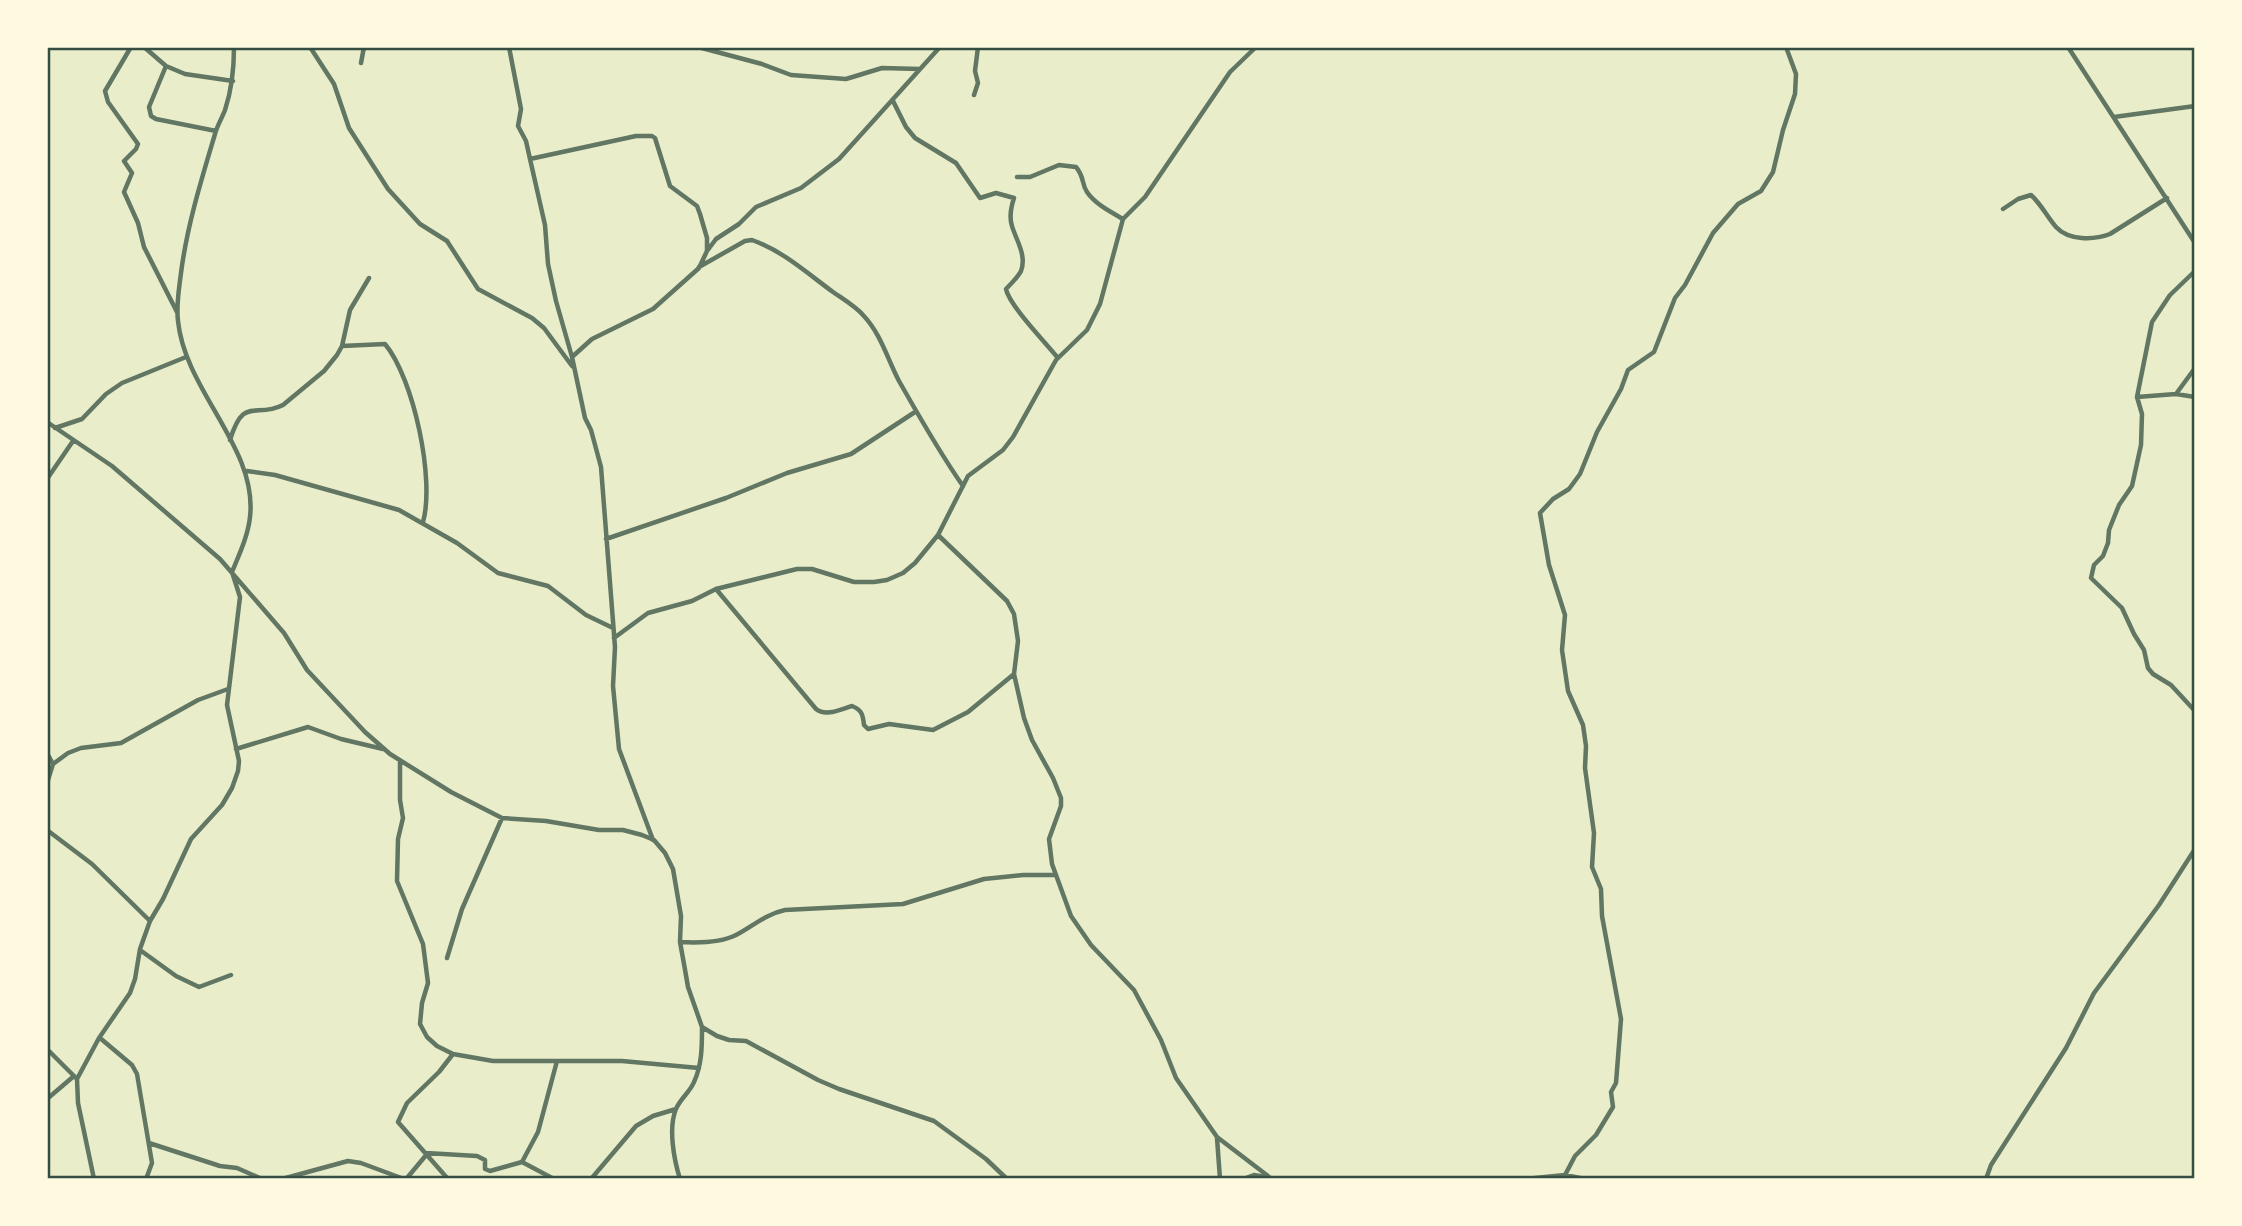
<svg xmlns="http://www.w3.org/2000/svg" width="2242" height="1226" viewBox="0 0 2242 1226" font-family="Arial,sans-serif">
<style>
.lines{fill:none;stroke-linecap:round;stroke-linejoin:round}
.minor{stroke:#617663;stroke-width:4.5}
.neatline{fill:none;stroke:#344e41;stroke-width:2.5}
</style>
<rect width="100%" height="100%" fill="#e9edc9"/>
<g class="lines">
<path class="minor" d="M 131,47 L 105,91 L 108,102 L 138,144 L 136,149 L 124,161 L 132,173 L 124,192 L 138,223 L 144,247 L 177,312
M 144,47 L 166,66 L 185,74 L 233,81
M 310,47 L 334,84 L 349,128 L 388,189 L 420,224 L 447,241 L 478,289 L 532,318 L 544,328 L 572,366
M 509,47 L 521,109 L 518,126 L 526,141 L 530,159 L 545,225 L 548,264 L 556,301 L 572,357
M 698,47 L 762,64 L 791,75 L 846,79 L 882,68 L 920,69
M 2068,47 L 2195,243
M 361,63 L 364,47
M 166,66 L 149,107 L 151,116 L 156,119 L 216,131
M 974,95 L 978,83 L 975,71 L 978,47
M 893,101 L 906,127 L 915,138 L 956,163 L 980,198 L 996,193 L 1014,198 C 1011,207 1009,217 1012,226 C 1016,240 1027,255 1021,271 C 1018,277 1011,284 1006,289 C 1009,305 1046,343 1058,358
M 2114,117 L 2195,106
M 530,159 L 636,136 L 652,136 L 655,138 L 670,186 L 697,206 L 700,214 L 707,238 L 707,251
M 1017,177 L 1030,177 L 1059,165 L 1076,167 C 1085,178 1081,183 1087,192 C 1095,204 1111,212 1123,219
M 2003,209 L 2018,199 L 2031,195 C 2042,205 2047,217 2056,227 C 2069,241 2094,240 2110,234 L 2167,198
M 699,267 L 745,241 L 752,240 C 783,251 807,273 833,292 C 843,299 855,306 863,315 C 881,334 887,358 899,381 C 919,416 939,452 963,486
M 2195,271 L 2170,295 L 2152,322 L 2137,397 L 2142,414 L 2141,445 L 2132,486 L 2119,505 L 2109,530 L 2108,543 L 2103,556 L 2094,565 L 2091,578 L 2122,608 L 2134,634 L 2144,650 L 2148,668 L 2153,674 L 2171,685 L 2195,711
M 342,346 L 385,344 C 414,379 435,480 423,522
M 2176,394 L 2195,368
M 2137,397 L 2176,394 L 2195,397
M 47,422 L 112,466 L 220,559 L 284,633 L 307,670 L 365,732 L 390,754 L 451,792 L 502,818 L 546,821 L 599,830 L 623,830 L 642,835 L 654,840 L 665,853 L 673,869 L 681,916 L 680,942 L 684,964 L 688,987 L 702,1027 L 717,1036 L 729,1040 L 746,1041 L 818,1080 L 839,1089 L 934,1121 L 986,1159 L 1007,1179
M 55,428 L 82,419 L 106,394 L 122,383 L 186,357
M 230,440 C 244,395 255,419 283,405 L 324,371 L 337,355 L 342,346 L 350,310 L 369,278
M 247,471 L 275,475 L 399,510 L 457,543 L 498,573 L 548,586 L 586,615 L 613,628
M 47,479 L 73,441
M 938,535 L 1007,601 L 1014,614 L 1018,641 L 1014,674 L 1024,718 L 1032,740 L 1053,778 L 1061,798 L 1061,806 L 1049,839 L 1052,864 L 1071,916 L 1091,945 L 1134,990 L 1161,1040 L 1176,1078 L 1217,1137 L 1268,1176
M 606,539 L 726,498 L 787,473 L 851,454 L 915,412
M 716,589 L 816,709 C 826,717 841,709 852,706 C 862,710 863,715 864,725 L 868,729 L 889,724 L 933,730 L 968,712 L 1014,674
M 614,638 L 648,613 L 692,601 L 716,589 L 797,569 L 812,569 L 854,582 L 874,582 L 887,580 L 903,573 L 915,563 L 938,535 L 968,476 L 1003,450 L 1013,437 L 1056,360 L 1087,330 L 1100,304 L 1123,219 L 1145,197 L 1230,72 L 1256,47
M 236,749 L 308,727 L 341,739 L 383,749
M 47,753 L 53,764
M 400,761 L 400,800 L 403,818 L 398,839 L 397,881 L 423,944 L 428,983 L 422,1003 L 420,1024 L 427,1037 L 437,1046 L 453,1054 L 493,1061 L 622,1061 L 699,1068
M 47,783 L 53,764 L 68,753 L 81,748 L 121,743 L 198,700 L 228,689
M 47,830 L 92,864 L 150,921
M 653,840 L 619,749 L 613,686 L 615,647 L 601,467 L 591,430 L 585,418 L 572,357 L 592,339 L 653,309 L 699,268 L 707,251 L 716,239 L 739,224 L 756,207 L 801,188 L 839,159 L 940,47
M 680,942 C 697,943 720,943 736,935 C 753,926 766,914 785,910 L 903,904 L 984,879 L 1023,875 L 1055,875
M 140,950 L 176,976 L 199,987 L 231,975
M 447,958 L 462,909 L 502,818
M 100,1038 L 132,1065 L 137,1074 L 152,1163 L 146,1179
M 47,1049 L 77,1079
M 47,1099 L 74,1076
M 1217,1138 L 1220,1179
M 149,1143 L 220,1166 L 237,1168 L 262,1179
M 426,1153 L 477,1156 L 485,1160 L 485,1169 L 490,1171 L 522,1162 L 554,1179
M 522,1162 L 538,1132 L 557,1061
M 1565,1175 L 1575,1156 L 1596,1135 L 1613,1107 L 1611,1092 L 1616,1083 L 1621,1019 L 1602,916 L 1601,889 L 1592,867 L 1594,833 L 1585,768 L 1586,746 L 1583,725 L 1568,691 L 1562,650 L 1565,615 L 1549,565 L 1540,513 L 1553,499 L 1569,489 L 1580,474 L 1597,432 L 1621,389 L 1628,370 L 1654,352 L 1675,298 L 1685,285 L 1713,233 L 1738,204 L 1761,191 L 1773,172 L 1783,130 L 1795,94 L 1796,74 L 1786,47
M 94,1179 L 78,1103 L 77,1079 L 99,1038 L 130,993 L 135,979 L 140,949 L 150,921 L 163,899 L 191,839 L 222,805 L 232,788 L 238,771 L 239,761 L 227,705 L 240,597 L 232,572 C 239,555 248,536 250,517 C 258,448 185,391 178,321 C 176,305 179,289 181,273 C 187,226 201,181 215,134 C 217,126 222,118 225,110 C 232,89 234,69 234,47
M 282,1179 L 348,1161 L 361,1163 L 404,1179 L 407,1178 L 427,1154
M 448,1179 L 398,1122 L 407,1103 L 439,1072 L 453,1054
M 591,1179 L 636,1126 L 653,1116 L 676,1109
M 680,1179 C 674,1160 668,1128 676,1109 C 680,1099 690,1092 694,1082 C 702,1065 702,1046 702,1028
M 1243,1179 L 1254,1175 L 1277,1179
M 1525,1179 L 1565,1175 L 1585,1179
M 1986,1179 L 1991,1165 L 2066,1048 L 2094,993 L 2159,905 L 2195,849"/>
</g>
<rect width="2242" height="1226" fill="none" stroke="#fefae0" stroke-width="98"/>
<rect x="49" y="49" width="2144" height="1128" class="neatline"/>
</svg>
